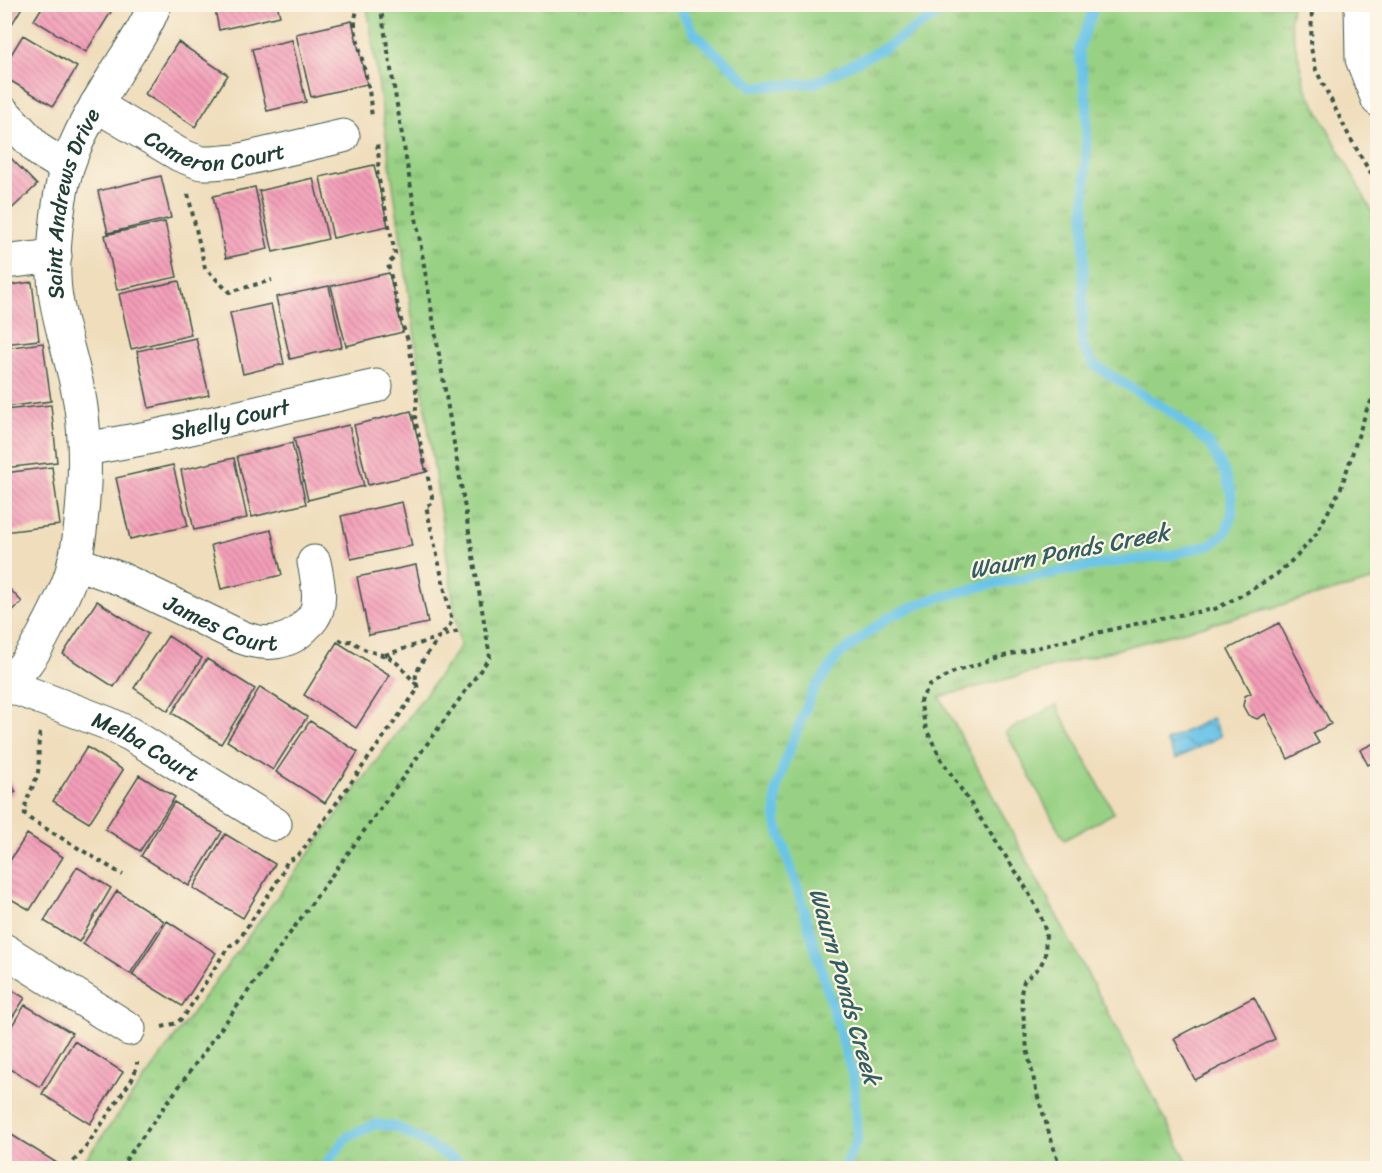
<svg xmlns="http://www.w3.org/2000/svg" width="1382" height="1173" viewBox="0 0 1382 1173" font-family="Sriracha,sans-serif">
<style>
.park{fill:url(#park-tufts);stroke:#5c875c;stroke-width:1.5}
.garden{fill:#98d184;stroke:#5c875c;stroke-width:1.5}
.water{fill:url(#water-waves);stroke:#45808e;stroke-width:1.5}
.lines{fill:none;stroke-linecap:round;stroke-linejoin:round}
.stream{stroke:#6bc4e8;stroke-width:10}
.building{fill:url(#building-back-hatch)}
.minor-casing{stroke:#3e5548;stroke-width:35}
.path{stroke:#3e5548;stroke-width:4;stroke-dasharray:4.5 4.5;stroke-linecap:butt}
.minor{stroke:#fff;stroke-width:33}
.labels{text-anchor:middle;stroke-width:4.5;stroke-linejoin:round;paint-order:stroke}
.street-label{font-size:22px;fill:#1f3d34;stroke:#fcf5e5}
.water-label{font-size:24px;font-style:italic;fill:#325f61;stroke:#fcf5e5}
</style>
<defs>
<pattern id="park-tufts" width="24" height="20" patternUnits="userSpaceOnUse" patternTransform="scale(1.5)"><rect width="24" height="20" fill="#98d184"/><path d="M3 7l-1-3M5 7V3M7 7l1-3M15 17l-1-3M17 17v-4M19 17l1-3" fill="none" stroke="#7bab6d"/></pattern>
<pattern id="water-waves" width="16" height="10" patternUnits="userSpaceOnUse" patternTransform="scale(1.5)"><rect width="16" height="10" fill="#6bc4e8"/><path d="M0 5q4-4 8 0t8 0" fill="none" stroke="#57a0bd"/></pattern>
<pattern id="building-back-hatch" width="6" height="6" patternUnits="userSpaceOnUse" patternTransform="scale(1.5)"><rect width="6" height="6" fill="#f49db8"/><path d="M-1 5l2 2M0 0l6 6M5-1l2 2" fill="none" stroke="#c58196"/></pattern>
</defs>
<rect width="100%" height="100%" fill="#fcf5e5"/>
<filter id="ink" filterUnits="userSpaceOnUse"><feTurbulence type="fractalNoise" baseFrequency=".0167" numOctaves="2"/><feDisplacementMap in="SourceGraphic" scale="12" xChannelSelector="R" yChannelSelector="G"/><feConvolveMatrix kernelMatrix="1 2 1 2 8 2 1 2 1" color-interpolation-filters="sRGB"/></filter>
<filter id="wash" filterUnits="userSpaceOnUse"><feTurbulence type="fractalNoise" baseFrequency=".008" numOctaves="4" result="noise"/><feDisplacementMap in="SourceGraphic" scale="24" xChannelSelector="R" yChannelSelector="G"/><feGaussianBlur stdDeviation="1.35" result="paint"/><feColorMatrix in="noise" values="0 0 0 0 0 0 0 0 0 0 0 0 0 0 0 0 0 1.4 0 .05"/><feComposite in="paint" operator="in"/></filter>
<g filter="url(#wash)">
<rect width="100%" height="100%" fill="#efddbb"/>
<path class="park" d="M 367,5 L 1292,5 L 1290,21 L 1305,86 L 1377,221 L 1377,578 L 1375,580 L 940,697 L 1191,1168 L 79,1168 L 460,647 Z"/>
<path class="garden" d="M 1056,705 L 1114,813 L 1064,840 L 1006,732 Z"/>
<path class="water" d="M 1212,718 L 1221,736 L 1176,759 L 1166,741 Z"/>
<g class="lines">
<path class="stream" d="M 678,4 L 695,34 L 753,87 L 815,83 L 886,47 L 953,4
M 323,1168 L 347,1137 L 376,1124 L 397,1127 L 469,1168
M 844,1168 L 857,1140 L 854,1080 L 798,890 L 776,822 L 776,791 L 786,758 L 812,693 L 838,656 L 889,617 L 930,600 L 987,585 L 1107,563 L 1171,555 L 1212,544 L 1226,532 L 1232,514 L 1231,491 L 1223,469 L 1209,444 L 1174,414 L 1094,365 L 1082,345 L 1087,105 L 1079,49 L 1092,13 L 1092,4"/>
</g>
<g id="blocks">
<path class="building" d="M 4,4 L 24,4 L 12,24 L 4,19 Z
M 44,4 L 116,4 L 86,52 L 34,20 Z
M 214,4 L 277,4 L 280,16 L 219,30 Z
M 352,21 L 367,84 L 311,97 L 296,34 Z
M 23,35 L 77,67 L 53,106 L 4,77 L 4,66 Z
M 292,40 L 306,102 L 267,111 L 252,49 Z
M 178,42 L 228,75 L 195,127 L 145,94 Z
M 4,151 L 37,185 L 4,216 Z
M 374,165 L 388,226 L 333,238 L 320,177 Z
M 161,176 L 171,218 L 108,233 L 98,191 Z
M 313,178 L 328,239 L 273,252 L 259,191 Z
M 255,187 L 268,249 L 226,258 L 213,196 Z
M 165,222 L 177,277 L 117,290 L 105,235 Z
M 389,273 L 403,332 L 346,346 L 331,286 Z
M 179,281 L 191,335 L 131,349 L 119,294 Z
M 32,282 L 39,340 L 4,344 L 4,286 Z
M 329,286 L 342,347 L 290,359 L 276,297 Z
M 271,304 L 284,364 L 243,374 L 230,313 Z
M 196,338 L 209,395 L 149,408 L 137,351 Z
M 43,343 L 51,401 L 4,407 L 4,348 Z
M 51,405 L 57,462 L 4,468 L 4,410 Z
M 411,411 L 426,472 L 368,485 L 354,425 Z
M 349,425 L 364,486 L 308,500 L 294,438 Z
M 292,443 L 306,504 L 252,517 L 237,456 Z
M 234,458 L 247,518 L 194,530 L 181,470 Z
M 173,465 L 188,526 L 130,539 L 116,478 Z
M 52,467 L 60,525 L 4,532 L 4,473 Z
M 402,502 L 412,546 L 351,559 L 341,516 Z
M 271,530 L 282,575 L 221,589 L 211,545 Z
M 416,565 L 428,623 L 369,635 L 357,577 Z
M 4,583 L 22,602 L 4,618 Z
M 97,601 L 148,634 L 114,687 L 63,654 Z
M 1279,623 L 1331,724 L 1313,733 L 1319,743 L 1288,759 L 1265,714 L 1257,719 L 1248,715 L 1243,706 L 1245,696 L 1251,693 L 1228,649 Z
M 168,636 L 202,658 L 168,711 L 134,688 Z
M 337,642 L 390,675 L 356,728 L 304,695 Z
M 207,659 L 255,689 L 221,744 L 172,713 Z
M 260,687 L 307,717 L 273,770 L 227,741 Z
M 310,721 L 358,752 L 325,803 L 276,772 Z
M 1378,741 L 1378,760 L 1368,765 L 1360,750 Z
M 87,747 L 123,770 L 89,823 L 53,801 Z
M 4,771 L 16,792 L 4,799 Z
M 139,775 L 175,797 L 140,851 L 105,829 Z
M 174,802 L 222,832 L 189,886 L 141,856 Z
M 27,834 L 63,857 L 30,910 L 4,895 L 4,870 Z
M 225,834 L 275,864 L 243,918 L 193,888 Z
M 77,867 L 111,888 L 79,942 L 44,921 Z
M 117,891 L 164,921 L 130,974 L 83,944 Z
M 167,921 L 216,953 L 182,1006 L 132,975 Z
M 4,985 L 25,998 L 4,1030 Z
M 1254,997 L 1275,1039 L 1195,1080 L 1174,1038 Z
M 25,1005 L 72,1033 L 40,1087 L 4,1065 L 4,1038 Z
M 74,1041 L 123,1072 L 90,1124 L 42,1094 Z
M 7,1132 L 57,1163 L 54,1168 L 4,1168 L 4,1136 Z"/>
</g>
</g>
<g filter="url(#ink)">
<use href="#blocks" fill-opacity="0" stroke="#3e5548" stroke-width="1.5"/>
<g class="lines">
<defs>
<g id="minor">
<path d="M 1361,4 L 1362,59 L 1378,100"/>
<path id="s1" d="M 96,105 L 180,155 L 201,163 L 212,163 L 236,161 L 343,136"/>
<path d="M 4,113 L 40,151 L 66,167"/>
<path d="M 4,262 L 55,256"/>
<path id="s2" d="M 85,449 L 147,438 L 376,386"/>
<path id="s3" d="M 74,562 L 121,579 L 241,637 C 264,646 289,645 306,625 C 311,621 315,616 317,609 C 321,595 317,577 314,562"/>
<path id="s4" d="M 7,685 L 107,723 L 130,734 L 275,824"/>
<path id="s5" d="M 4,687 C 11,679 19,671 26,663 C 34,652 41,640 47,628 C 56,611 65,593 71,575 C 80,546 82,515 84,485 C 85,459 85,434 81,408 C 76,371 62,335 56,298 C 51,266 55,230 60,198 C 68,145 96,105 124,60 C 136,42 147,25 155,4"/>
<path d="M 4,950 L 129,1029"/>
</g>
</defs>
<use href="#minor" class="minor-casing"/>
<path class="path" d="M 359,4 L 355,18 L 355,29 L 369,89 L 372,118
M 1312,4 L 1311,48 L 1316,70 L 1349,136 L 1378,186
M 188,194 L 205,268 L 229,292 L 272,280
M 4,557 L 9,559
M 339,639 L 343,642 L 351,641 L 366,650 L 389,657 L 398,664 L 417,685
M 385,655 L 458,631
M 40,733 C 37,746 40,760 38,772 C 35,786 23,801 25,815 L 30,819 L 123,875
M 162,1027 L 177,1023 L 185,1015 L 228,947 L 238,941 L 240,938 L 282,874 L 287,861 L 295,858 L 302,851 L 418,689 C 417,684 415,680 416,675 C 420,660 442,635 452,622 L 426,506 L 431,504 L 432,496 L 415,419 L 417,397 L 409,343 L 402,324 L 388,264 L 394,258 L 395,253 L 377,171 L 379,160 L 377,143
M 67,1168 L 84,1150 L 132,1079 L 137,1067 L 137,1062
M 120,1168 L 490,657 L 380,4
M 1060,1168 L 1037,1094 L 1027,1049 L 1021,993 L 1024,981 L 1040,967 L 1045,956 L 1046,933 L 1040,914 L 1022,881 L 941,759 L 926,729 L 920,701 L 929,686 L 954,672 L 996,658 L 1088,635 L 1161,618 L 1215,609 L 1246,593 L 1277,574 L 1298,555 L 1316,534 L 1341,488 L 1367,409 L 1378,389"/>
<use href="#minor" class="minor"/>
</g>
</g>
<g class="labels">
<g class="street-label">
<text dy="8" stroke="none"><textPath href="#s1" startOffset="132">Cameron Court</textPath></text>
<text dy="8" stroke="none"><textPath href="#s5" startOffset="510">Saint Andrews Drive</textPath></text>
<text dy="8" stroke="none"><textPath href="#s2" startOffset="148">Shelly Court</textPath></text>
<text dy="8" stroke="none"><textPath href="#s3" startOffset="160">James Court</textPath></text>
<text dy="8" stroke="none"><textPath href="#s4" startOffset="152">Melba Court</textPath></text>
</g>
<g class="water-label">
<text transform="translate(1069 551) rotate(-11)" y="8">Waurn Ponds Creek</text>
<text transform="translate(845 986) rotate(74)" y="8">Waurn Ponds Creek</text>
</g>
</g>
<rect width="1382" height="1173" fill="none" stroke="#fcf5e5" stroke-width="24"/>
</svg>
